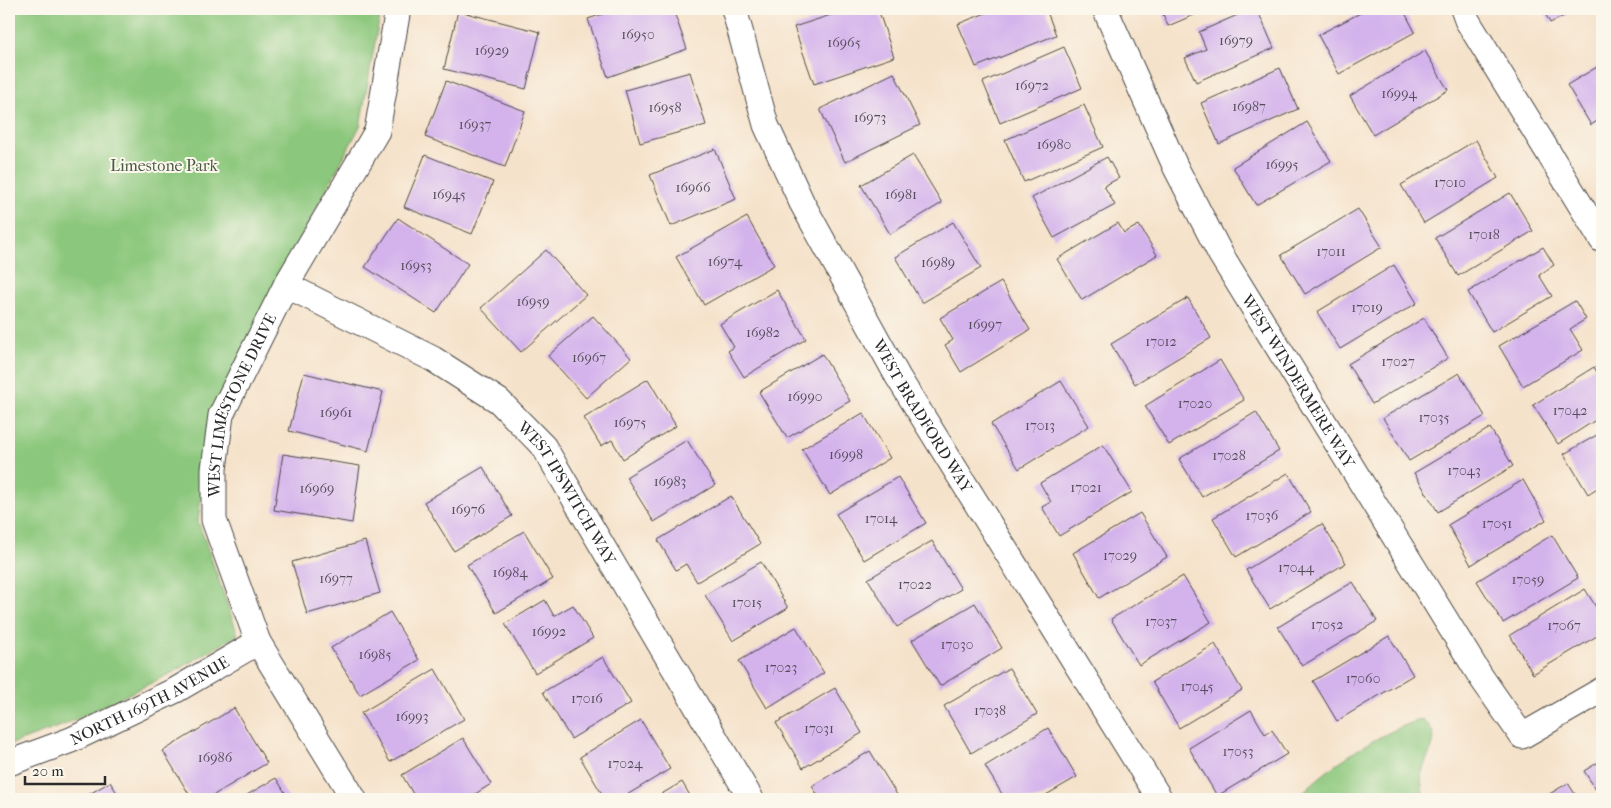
<svg xmlns="http://www.w3.org/2000/svg" width="1611" height="808" viewBox="0 0 1611 808" font-family="'IM FELL French Canon',serif">
<style>
.green{fill:#8bc77c;stroke:#5b7954}
.building{fill:#d4b3ec}
.lines{fill:none;stroke-linecap:round;stroke-linejoin:round}
.minor-casing{stroke:#494643;stroke-width:27}
.minor{stroke:#fff;stroke-width:25}
.labels{text-anchor:middle;stroke-width:4;stroke-linejoin:round;paint-order:stroke}
.number-label{font-size:14px;fill:#554d5b}
.park-label{font-size:16px;fill:#485a43;stroke:#fbf7ec}
.street-label{font-size:16px;fill:#2b2b2b;stroke:#fbf7ec}
</style>
<rect width="100%" height="100%" fill="#fbf7ec"/>
<filter id="ink" filterUnits="userSpaceOnUse"><feTurbulence type="fractalNoise" baseFrequency=".02" numOctaves="2"/><feDisplacementMap in="SourceGraphic" scale="10" xChannelSelector="R" yChannelSelector="G"/><feConvolveMatrix kernelMatrix="1 2 1 2 8 2 1 2 1" color-interpolation-filters="sRGB"/></filter>
<filter id="wash" filterUnits="userSpaceOnUse"><feTurbulence type="fractalNoise" baseFrequency=".0096" numOctaves="4" result="noise"/><feDisplacementMap in="SourceGraphic" scale="20" xChannelSelector="R" yChannelSelector="G"/><feGaussianBlur stdDeviation="1.12" result="paint"/><feColorMatrix in="noise" values="0 0 0 0 0 0 0 0 0 0 0 0 0 0 0 0 0 1.4 0 .05"/><feComposite in="paint" operator="in"/></filter>
<g filter="url(#wash)">
<rect width="100%" height="100%" fill="#f5e2ca"/>
<path class="green" d="M 9,9 L 381,9 L 360,126 L 283,272 L 210,428 L 198,521 L 238,635 L 168,675 L 64,725 L 9,745 Z
M 1422,719 C 1445,737 1428,751 1422,772 C 1420,779 1423,791 1424,799 L 1296,799 C 1331,764 1375,735 1422,719 Z"/>
<g id="blocks">
<path class="building" d="M 617,9 L 673,9 L 687,49 L 608,77 L 588,19 Z
M 849,9 L 878,9 L 894,57 L 814,84 L 794,27 Z
M 996,9 L 1046,9 L 1056,35 L 976,67 L 958,24 Z
M 1161,9 L 1208,9 L 1168,26 Z
M 1251,9 L 1257,9 L 1274,48 L 1196,82 L 1185,58 L 1206,49 L 1199,32 Z
M 1368,9 L 1403,9 L 1415,32 L 1339,74 L 1318,35 Z
M 1543,9 L 1578,9 L 1550,23 Z
M 458,11 L 540,32 L 526,89 L 444,69 Z
M 1064,47 L 1082,88 L 1000,123 L 983,82 Z
M 1425,51 L 1448,90 L 1373,135 L 1350,96 Z
M 1602,64 L 1602,118 L 1591,125 L 1567,85 Z
M 1280,68 L 1298,109 L 1219,144 L 1201,103 Z
M 690,72 L 706,125 L 640,143 L 625,90 Z
M 894,73 L 920,125 L 845,162 L 820,109 Z
M 446,81 L 525,111 L 505,167 L 425,137 Z
M 1084,105 L 1103,147 L 1024,182 L 1005,140 Z
M 1307,122 L 1331,161 L 1256,205 L 1233,167 Z
M 1476,140 L 1498,178 L 1424,223 L 1401,185 Z
M 715,149 L 736,199 L 671,226 L 650,175 Z
M 425,155 L 493,182 L 472,234 L 404,207 Z
M 913,155 L 942,203 L 890,234 L 861,185 Z
M 1107,157 L 1119,178 L 1104,186 L 1115,205 L 1054,238 L 1032,198 Z
M 1510,193 L 1533,231 L 1458,276 L 1435,238 Z
M 1358,209 L 1382,247 L 1305,294 L 1281,255 Z
M 747,217 L 774,265 L 704,305 L 676,257 Z
M 398,218 L 468,264 L 436,313 L 365,267 Z
M 953,222 L 981,268 L 922,303 L 895,257 Z
M 1118,223 L 1124,233 L 1139,225 L 1157,255 L 1082,300 L 1057,259 Z
M 1543,247 L 1554,265 L 1539,275 L 1552,296 L 1492,332 L 1468,292 Z
M 546,250 L 586,295 L 521,352 L 481,308 Z
M 1394,265 L 1417,303 L 1340,349 L 1317,312 Z
M 1001,282 L 1030,330 L 961,372 L 945,345 L 953,340 L 940,318 Z
M 777,290 L 806,339 L 744,377 L 728,351 L 734,347 L 720,324 Z
M 1188,298 L 1211,338 L 1135,384 L 1111,344 Z
M 1575,301 L 1586,319 L 1570,329 L 1583,350 L 1523,386 L 1499,346 Z
M 593,316 L 631,358 L 586,398 L 548,356 Z
M 1424,318 L 1448,358 L 1372,404 L 1348,364 Z
M 822,354 L 850,401 L 787,438 L 759,392 Z
M 1220,360 L 1244,400 L 1169,445 L 1145,406 Z
M 1594,367 L 1602,381 L 1602,416 L 1558,444 L 1533,405 Z
M 304,373 L 383,392 L 368,451 L 289,431 Z
M 1459,373 L 1485,416 L 1409,461 L 1383,418 Z
M 648,379 L 676,426 L 623,459 L 612,440 L 601,446 L 584,418 Z
M 1061,381 L 1089,426 L 1019,469 L 991,424 Z
M 1256,412 L 1279,451 L 1202,497 L 1179,459 Z
M 863,413 L 890,458 L 830,495 L 802,449 Z
M 1490,428 L 1513,466 L 1438,512 L 1414,473 Z
M 1602,432 L 1602,485 L 1588,494 L 1564,454 Z
M 687,440 L 715,485 L 654,522 L 626,477 Z
M 1103,445 L 1132,492 L 1059,536 L 1042,507 L 1051,502 L 1040,483 Z
M 283,454 L 360,466 L 352,523 L 274,510 Z
M 483,467 L 512,516 L 454,551 L 424,502 Z
M 1288,473 L 1311,512 L 1236,557 L 1213,518 Z
M 898,477 L 926,523 L 864,560 L 836,514 Z
M 1523,480 L 1546,520 L 1471,565 L 1448,525 Z
M 731,496 L 760,544 L 697,582 L 686,564 L 676,570 L 658,540 Z
M 1140,513 L 1167,557 L 1099,598 L 1073,553 Z
M 1322,524 L 1346,563 L 1270,609 L 1246,570 Z
M 524,531 L 553,579 L 496,613 L 467,565 Z
M 1552,535 L 1578,578 L 1503,623 L 1477,581 Z
M 365,541 L 380,593 L 307,614 L 292,562 Z
M 932,541 L 961,589 L 897,627 L 868,579 Z
M 761,562 L 788,608 L 733,641 L 705,595 Z
M 1183,576 L 1211,622 L 1139,665 L 1111,619 Z
M 1353,582 L 1377,621 L 1302,666 L 1278,627 Z
M 1585,589 L 1602,617 L 1602,633 L 1533,674 L 1510,635 Z
M 545,600 L 554,616 L 573,605 L 593,638 L 535,673 L 505,624 Z
M 975,603 L 1002,648 L 940,686 L 912,640 Z
M 390,612 L 419,660 L 360,695 L 331,648 Z
M 796,627 L 824,673 L 767,708 L 739,661 Z
M 1389,636 L 1413,675 L 1337,721 L 1313,681 Z
M 1215,644 L 1242,690 L 1179,728 L 1152,682 Z
M 603,657 L 631,703 L 571,739 L 543,692 Z
M 1009,668 L 1037,714 L 971,753 L 944,706 Z
M 435,669 L 464,719 L 390,762 L 361,713 Z
M 835,688 L 862,733 L 803,768 L 776,723 Z
M 234,708 L 267,763 L 207,799 L 192,799 L 163,751 Z
M 1251,710 L 1265,734 L 1272,730 L 1287,754 L 1217,796 L 1189,748 Z
M 641,720 L 670,769 L 620,799 L 605,799 L 580,757 Z
M 1048,728 L 1077,777 L 1039,799 L 1005,799 L 985,766 Z
M 463,738 L 491,784 L 467,799 L 416,799 L 402,775 Z
M 870,751 L 899,798 L 820,799 L 812,786 Z
M 1602,760 L 1602,799 L 1584,771 Z
M 276,778 L 289,799 L 240,799 Z
M 110,782 L 121,799 L 81,799 Z
M 682,782 L 692,799 L 653,799 Z
M 1568,783 L 1578,799 L 1541,799 Z"/>
</g>
</g>
<g filter="url(#ink)">
<use href="#blocks" fill-opacity="0" stroke="#494643" stroke-width="1"/>
<g class="lines">
<defs>
<g id="minor">
<path id="s1" d="M 734,9 L 766,125 L 802,203 L 898,377 L 1160,799"/>
<path id="s2" d="M 1105,9 L 1176,168 L 1221,255 L 1481,677 L 1522,736 L 1602,690"/>
<path d="M 1463,9 L 1467,20 L 1602,240"/>
<path id="s3" d="M 286,285 L 433,359 L 499,401 L 544,447 L 751,799"/>
<path id="s4" d="M 9,763 L 71,740 L 176,690 L 258,642"/>
<path id="s5" d="M 354,799 L 258,642 L 214,520 L 214,469 L 221,415 L 286,285 L 377,131 L 398,9"/>
</g>
</defs>
<use href="#minor" class="minor-casing"/>
<use href="#minor" class="minor"/>
</g>
</g>
<g class="labels">
<g class="number-label">
<text x="638" y="39">16950</text>
<text x="1236" y="45">16979</text>
<text x="844" y="47">16965</text>
<text x="492" y="55">16929</text>
<text x="1032" y="90">16972</text>
<text x="1399" y="98">16994</text>
<text x="1249" y="111">16987</text>
<text x="665" y="112">16958</text>
<text x="870" y="122">16973</text>
<text x="475" y="129">16937</text>
<text x="1054" y="149">16980</text>
<text x="1282" y="169">16995</text>
<text x="1450" y="187">17010</text>
<text x="693" y="192">16966</text>
<text x="449" y="199">16945</text>
<text x="901" y="199">16981</text>
<text x="1484" y="239">17018</text>
<text x="1331" y="256">17011</text>
<text x="725" y="266">16974</text>
<text x="938" y="267">16989</text>
<text x="416" y="270">16953</text>
<text x="533" y="306">16959</text>
<text x="1367" y="312">17019</text>
<text x="985" y="329">16997</text>
<text x="763" y="337">16982</text>
<text x="1161" y="346">17012</text>
<text x="589" y="362">16967</text>
<text x="1398" y="366">17027</text>
<text x="805" y="401">16990</text>
<text x="1195" y="408">17020</text>
<text x="1570" y="415">17042</text>
<text x="336" y="417">16961</text>
<text x="1434" y="422">17035</text>
<text x="630" y="427">16975</text>
<text x="1040" y="430">17013</text>
<text x="846" y="459">16998</text>
<text x="1229" y="460">17028</text>
<text x="1464" y="475">17043</text>
<text x="670" y="486">16983</text>
<text x="1086" y="492">17021</text>
<text x="317" y="493">16969</text>
<text x="468" y="514">16976</text>
<text x="1262" y="520">17036</text>
<text x="881" y="523">17014</text>
<text x="1497" y="528">17051</text>
<text x="1120" y="560">17029</text>
<text x="1296" y="572">17044</text>
<text x="510" y="577">16984</text>
<text x="336" y="583">16977</text>
<text x="1528" y="584">17059</text>
<text x="915" y="589">17022</text>
<text x="747" y="607">17015</text>
<text x="1161" y="626">17037</text>
<text x="1327" y="629">17052</text>
<text x="1564" y="630">17067</text>
<text x="549" y="636">16992</text>
<text x="957" y="649">17030</text>
<text x="375" y="659">16985</text>
<text x="781" y="672">17023</text>
<text x="1363" y="683">17060</text>
<text x="1197" y="691">17045</text>
<text x="587" y="703">17016</text>
<text x="990" y="715">17038</text>
<text x="412" y="721">16993</text>
<text x="819" y="733">17031</text>
<text x="1238" y="756">17053</text>
<text x="215" y="762">16986</text>
<text x="625" y="768">17024</text>
</g>
<g class="park-label">
<text x="164" y="171">Limestone Park</text>
</g>
<g class="street-label">
<text dy="6" stroke="none"><textPath href="#s2" startOffset="420">WEST WINDERMERE WAY</textPath></text>
<text dy="6" stroke="none"><textPath href="#s5" startOffset="434">WEST LIMESTONE DRIVE</textPath></text>
<text dy="6" stroke="none"><textPath href="#s1" startOffset="451">WEST BRADFORD WAY</textPath></text>
<text dy="6" stroke="none"><textPath href="#s3" startOffset="358">WEST IPSWITCH WAY</textPath></text>
<text dy="6" stroke="none"><textPath href="#s4" startOffset="154">NORTH 169TH AVENUE</textPath></text>
</g>
</g>
<rect width="1611" height="808" fill="none" stroke="#fbf7ec" stroke-width="30"/>
<path d="M25 776v8h80v-8" fill="none" stroke="#2b2b2b" stroke-width="2.5"/>
<text x="32" y="776" font-size="15" fill="#2b2b2b" stroke="#fbf7ec" stroke-width="4" paint-order="stroke">20 m</text>
</svg>
